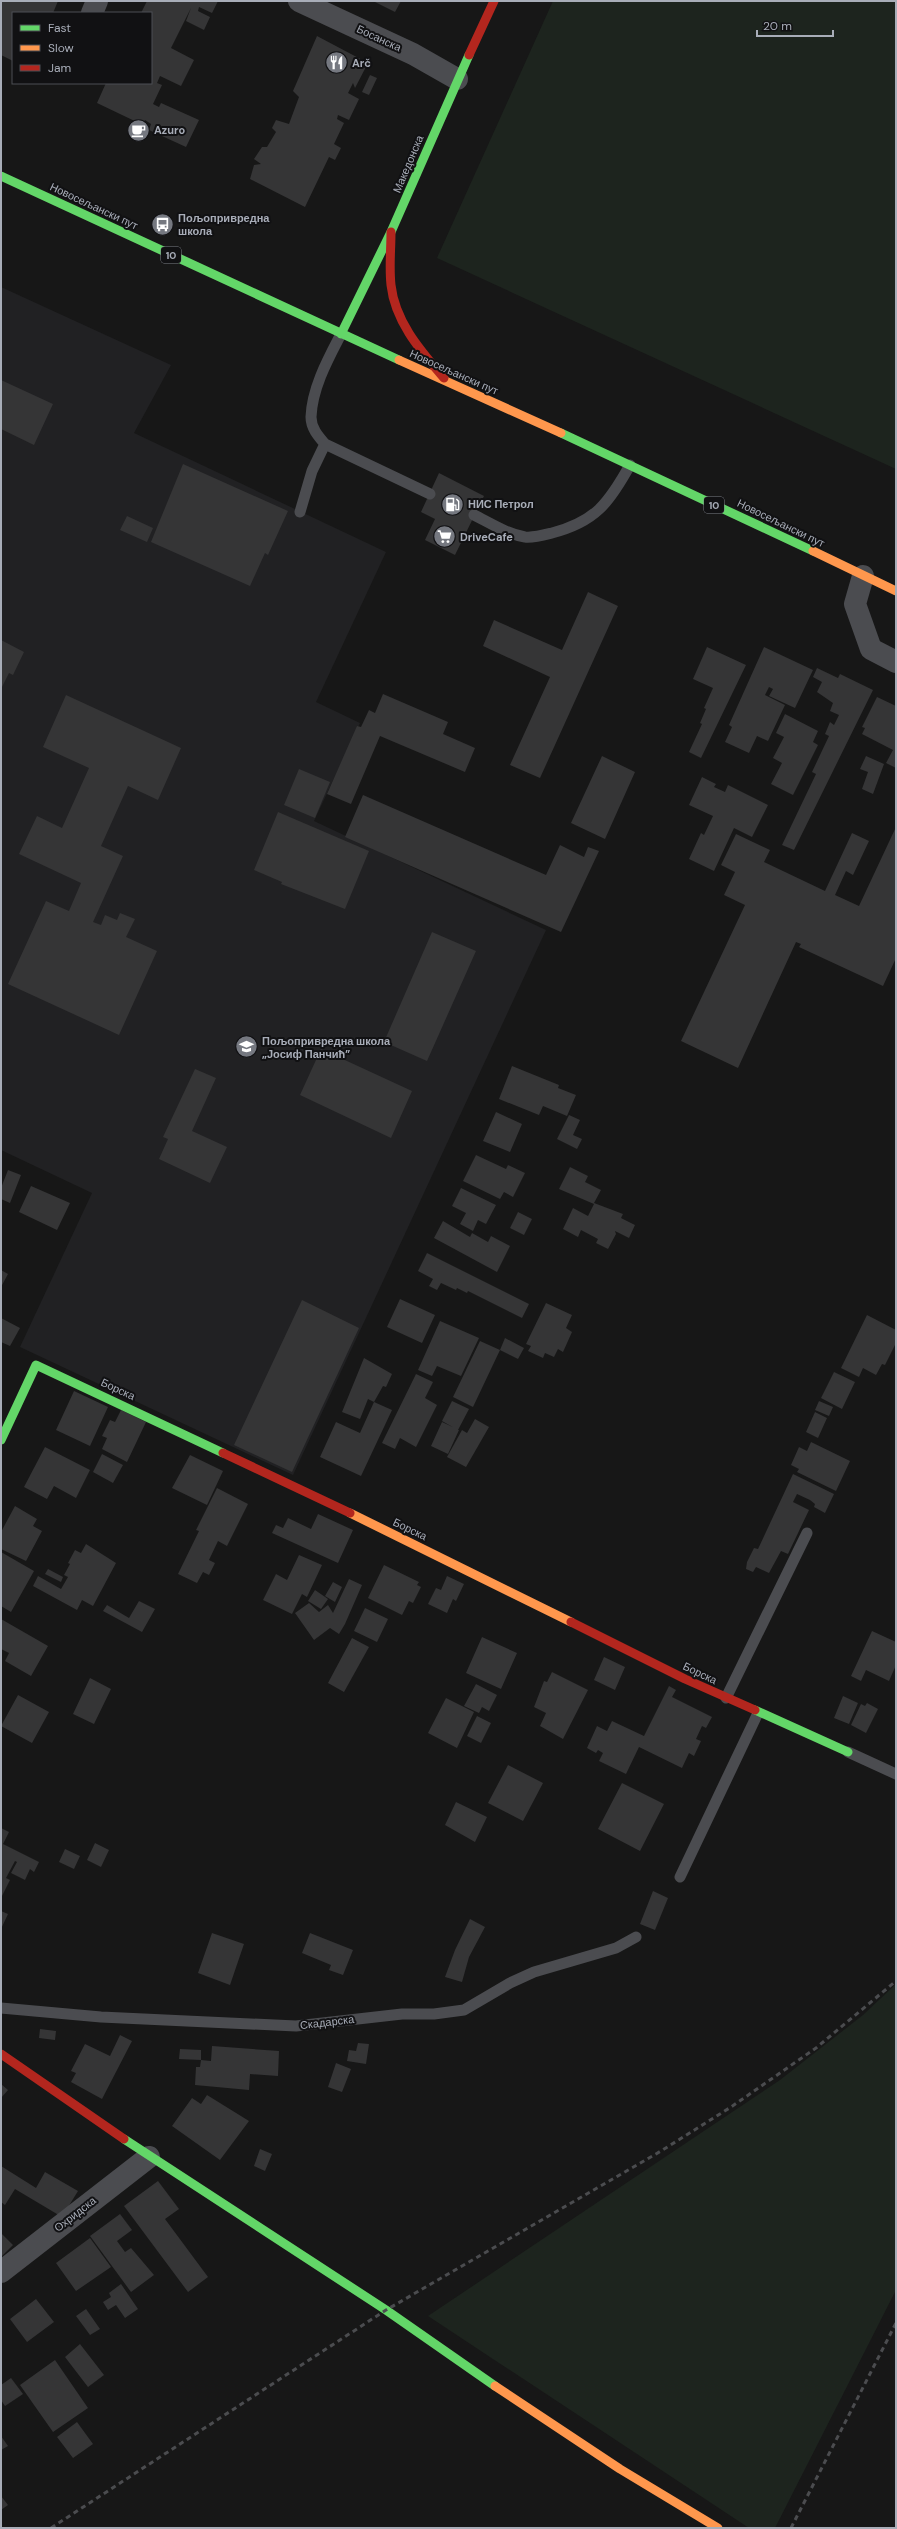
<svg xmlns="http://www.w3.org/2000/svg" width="897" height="2529" viewBox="0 0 897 2529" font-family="'DM Sans',sans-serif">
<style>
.built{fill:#212123}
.green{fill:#1d241e}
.building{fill:#353536}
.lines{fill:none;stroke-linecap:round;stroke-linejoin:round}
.lane{stroke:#4b4c50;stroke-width:11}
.street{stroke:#4b4c50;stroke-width:22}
.fast{stroke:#63d668;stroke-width:9}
.slow{stroke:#ff974d;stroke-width:9}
.jam{stroke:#b3261e;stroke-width:9}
.rail{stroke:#4b4c4f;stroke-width:3;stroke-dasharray:5 4;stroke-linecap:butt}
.labels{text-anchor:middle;stroke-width:4;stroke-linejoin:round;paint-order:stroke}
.shield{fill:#111113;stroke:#7b7e86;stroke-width:1}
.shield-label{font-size:10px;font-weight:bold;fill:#a8adb8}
.street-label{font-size:11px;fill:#a8adb8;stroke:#111113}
.poi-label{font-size:11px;font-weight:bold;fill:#a8adb8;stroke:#111113;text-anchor:start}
</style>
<rect width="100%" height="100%" fill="#171717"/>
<path class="built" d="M 1,287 L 171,365 L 134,433 L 386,552 L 316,702 L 360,723 L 314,821 L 546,930 L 293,1475 L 20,1347 L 92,1193 L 1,1150 Z"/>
<path class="green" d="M 553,1 L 896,1 L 896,469 L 437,258 Z
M 896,1984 L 896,2290 L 775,2528 L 749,2528 L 428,2316 L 780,2080 L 863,2015 Z"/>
<path class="building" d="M 2,1 L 58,1 L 53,13 L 13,13 L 13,61 L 1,55 Z
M 147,1 L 218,1 L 212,13 L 199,7 L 198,11 L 210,17 L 204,30 L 186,21 L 191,8 L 171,48 L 194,60 L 181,86 L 160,76 L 157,83 L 162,85 L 153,104 L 159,107 L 161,103 L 199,120 L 186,147 L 149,130 L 151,124 L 145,120 L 143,125 L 97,103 L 106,83 L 151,83 L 151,13 L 141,13 Z
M 373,1 L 401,1 L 395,12 Z
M 317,36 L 368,63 L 355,88 L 353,83 L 348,93 L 359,99 L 349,120 L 338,115 L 337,119 L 344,123 L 334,144 L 341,148 L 335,160 L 329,157 L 305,207 L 250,179 L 254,165 L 261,164 L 254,159 L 262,147 L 267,147 L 276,132 L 272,128 L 276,120 L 289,124 L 299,97 L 293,91 Z
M 370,75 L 377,78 L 369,95 L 362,92 Z
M 1,380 L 53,404 L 34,445 L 1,429 Z
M 183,464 L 288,511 L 268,555 L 265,553 L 250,586 L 151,542 Z
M 439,473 L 484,496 L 455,555 L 425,540 L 435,519 L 421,512 Z
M 127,516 L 153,528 L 147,542 L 120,530 Z
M 588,592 L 618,606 L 540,778 L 510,765 L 550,677 L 483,646 L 494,620 L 562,650 Z
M 1,640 L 24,652 L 13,675 L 9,673 L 1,689 Z
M 707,647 L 746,665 L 701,758 L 689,752 L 702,724 L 700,723 L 706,709 L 704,708 L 713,688 L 693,679 Z
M 764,647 L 813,670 L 795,708 L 769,696 L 773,689 L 769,687 L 765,695 L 785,705 L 768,741 L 757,736 L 749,753 L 725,742 L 732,727 L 729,725 Z
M 817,668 L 838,678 L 840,674 L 873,690 L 794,850 L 782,845 L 816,774 L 812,772 L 829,736 L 825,734 L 830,722 L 834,725 L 839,715 L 830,711 L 833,703 L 817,692 L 822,682 L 813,677 Z
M 383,694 L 448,722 L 443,734 L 475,748 L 465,772 L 380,736 L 351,804 L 327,794 L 357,726 L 361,727 L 369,710 L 375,713 Z
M 66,695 L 181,748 L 158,800 L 128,786 L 101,846 L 123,856 L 93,922 L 101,925 L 105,915 L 117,920 L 120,913 L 135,919 L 126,937 L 157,951 L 119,1035 L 8,984 L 46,901 L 69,911 L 81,883 L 19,854 L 37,816 L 62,828 L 89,768 L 43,747 Z
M 877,697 L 896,706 L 896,768 L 886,763 L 893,750 L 862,734 L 865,728 L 862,727 Z
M 785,714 L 818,731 L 813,742 L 818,745 L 793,795 L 771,784 L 782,763 L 773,758 L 784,737 L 776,733 Z
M 602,756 L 635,772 L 605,839 L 571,823 Z
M 866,756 L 884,764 L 873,794 L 862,789 L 868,772 L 860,769 Z
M 299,769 L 330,782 L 315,818 L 284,805 Z
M 702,777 L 716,784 L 714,787 L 725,792 L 728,785 L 768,805 L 752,837 L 734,828 L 714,871 L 689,859 L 701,833 L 704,835 L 713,816 L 689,805 Z
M 363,795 L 546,875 L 560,845 L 584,857 L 588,847 L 599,851 L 561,932 L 345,837 Z
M 278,812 L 369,851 L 345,909 L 281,884 L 282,882 L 254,870 Z
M 896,827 L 896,958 L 883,986 L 799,947 L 801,944 L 796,942 L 738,1068 L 681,1041 L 745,905 L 724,895 L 735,872 L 721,865 L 736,834 L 770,850 L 764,862 L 825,891 L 852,833 L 869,841 L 853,875 L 846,871 L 835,895 L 859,906 Z
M 432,932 L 476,951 L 427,1061 L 384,1042 Z
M 321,1049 L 412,1091 L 391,1138 L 300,1095 Z
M 512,1066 L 559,1085 L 558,1088 L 576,1095 L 567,1116 L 543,1106 L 539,1115 L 499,1099 Z
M 195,1069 L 216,1078 L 192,1131 L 227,1147 L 210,1183 L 159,1159 L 168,1139 L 163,1137 Z
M 496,1112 L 522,1124 L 510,1152 L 483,1141 Z
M 569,1115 L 580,1120 L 573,1135 L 582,1139 L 577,1149 L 557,1139 Z
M 476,1155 L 506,1169 L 508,1165 L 525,1173 L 513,1197 L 504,1192 L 500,1199 L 463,1181 Z
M 570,1167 L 588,1176 L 585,1182 L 601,1190 L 594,1203 L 623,1214 L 621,1218 L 635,1225 L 629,1238 L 615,1231 L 616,1234 L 608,1249 L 596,1243 L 598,1239 L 581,1230 L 578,1237 L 563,1229 L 573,1208 L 588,1216 L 594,1204 L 559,1189 Z
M 8,1170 L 21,1175 L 10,1203 L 1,1199 L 1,1188 Z
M 31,1186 L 70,1203 L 57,1230 L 19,1212 Z
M 461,1188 L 496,1205 L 486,1224 L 478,1220 L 473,1231 L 460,1224 L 466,1213 L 452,1206 Z
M 518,1212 L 532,1219 L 524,1235 L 510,1228 Z
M 443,1221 L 470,1237 L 472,1233 L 488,1242 L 491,1236 L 510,1246 L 497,1272 L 434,1238 Z
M 427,1253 L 529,1304 L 522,1318 L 468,1291 L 467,1293 L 457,1288 L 456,1290 L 441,1283 L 437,1290 L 429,1286 L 433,1279 L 418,1271 Z
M 1,1270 L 8,1274 L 1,1287 Z
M 400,1299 L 435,1315 L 422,1343 L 387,1327 Z
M 302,1300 L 359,1328 L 292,1472 L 234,1445 Z
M 546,1303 L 572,1315 L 566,1328 L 572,1332 L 563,1352 L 558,1349 L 554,1357 L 545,1353 L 543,1358 L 528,1351 L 531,1346 L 526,1344 Z
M 867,1315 L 896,1330 L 896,1343 L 885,1365 L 882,1364 L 876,1375 L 863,1368 L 859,1377 L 841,1368 Z
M 1,1318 L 20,1328 L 10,1346 L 1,1342 Z
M 440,1321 L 479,1338 L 461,1376 L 437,1366 L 432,1376 L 418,1370 Z
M 505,1338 L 524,1348 L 518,1359 L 500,1350 L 473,1407 L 453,1397 L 480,1341 L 500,1350 Z
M 364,1358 L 392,1374 L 386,1387 L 383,1386 L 374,1402 L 368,1399 L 360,1419 L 342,1412 Z
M 834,1372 L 855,1382 L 842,1409 L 821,1398 Z
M 416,1374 L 433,1382 L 425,1398 L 437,1405 L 416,1447 L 400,1438 L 395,1449 L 382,1443 Z
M 74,1391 L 108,1407 L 90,1446 L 56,1430 Z
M 452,1401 L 469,1409 L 458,1430 L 442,1421 Z
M 819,1401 L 833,1407 L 829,1416 L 815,1410 Z
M 374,1402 L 392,1410 L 361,1476 L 320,1457 L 336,1422 L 360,1433 Z
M 121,1410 L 146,1422 L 127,1462 L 102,1449 L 107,1438 L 102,1436 L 110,1420 L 115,1422 Z
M 815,1412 L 827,1418 L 818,1438 L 806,1432 Z
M 475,1419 L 489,1427 L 466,1467 L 447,1457 L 462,1430 L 467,1433 Z
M 442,1422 L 459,1430 L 448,1454 L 431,1446 Z
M 811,1442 L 850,1461 L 836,1491 L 797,1472 L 799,1469 L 791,1465 L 799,1447 L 807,1451 Z
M 45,1447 L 90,1470 L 76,1498 L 54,1486 L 47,1499 L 24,1487 Z
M 102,1454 L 123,1465 L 113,1483 L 93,1472 Z
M 190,1455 L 223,1471 L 207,1505 L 172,1488 Z
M 793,1474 L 834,1494 L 825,1513 L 814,1507 L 815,1504 L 810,1500 L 797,1494 L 793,1502 L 809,1510 L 788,1554 L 781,1551 L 769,1573 L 756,1567 L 753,1572 L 746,1569 L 747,1562 L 754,1548 L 758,1549 Z
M 217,1488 L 248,1504 L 227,1546 L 218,1541 L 209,1560 L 215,1563 L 209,1575 L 203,1572 L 197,1583 L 178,1574 L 199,1531 L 196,1530 Z
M 15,1506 L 37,1519 L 33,1526 L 42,1531 L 26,1561 L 1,1549 L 1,1532 Z
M 318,1514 L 353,1530 L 338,1563 L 272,1533 L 276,1525 L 283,1528 L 288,1518 L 311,1529 Z
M 86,1544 L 116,1563 L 93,1606 L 82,1600 L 77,1610 L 33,1586 L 38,1576 L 61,1589 L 68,1577 L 64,1575 L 70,1564 L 68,1563 L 75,1550 L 81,1553 Z
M 1,1552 L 34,1571 L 11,1612 L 1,1606 Z
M 299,1555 L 322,1565 L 307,1597 L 302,1594 L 292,1614 L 263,1600 L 276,1574 L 287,1580 Z
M 384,1565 L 419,1582 L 417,1585 L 421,1587 L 413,1603 L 409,1601 L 402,1615 L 368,1598 Z
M 48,1569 L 63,1577 L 61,1582 L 45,1574 Z
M 447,1576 L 464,1584 L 456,1601 L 453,1599 L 447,1613 L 428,1604 L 436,1588 L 441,1590 Z
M 349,1579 L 362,1585 L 345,1624 L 339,1634 L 330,1628 L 314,1640 L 295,1613 L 309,1603 L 319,1612 L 328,1605 L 333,1613 Z
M 333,1582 L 342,1587 L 335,1602 L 325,1596 Z
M 315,1590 L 328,1599 L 321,1609 L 308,1601 Z
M 139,1601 L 155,1609 L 142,1632 L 103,1611 L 107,1605 L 129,1618 Z
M 365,1608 L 388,1619 L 377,1642 L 354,1631 Z
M 1,1619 L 48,1646 L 31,1676 L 5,1661 L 9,1653 L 1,1649 Z
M 872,1631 L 896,1642 L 896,1665 L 889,1681 L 866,1670 L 861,1681 L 851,1676 Z
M 482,1637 L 517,1653 L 501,1689 L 466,1673 Z
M 352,1638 L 369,1647 L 344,1692 L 328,1683 Z
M 604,1657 L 625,1667 L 615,1690 L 594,1680 Z
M 552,1672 L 588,1690 L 563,1739 L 540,1726 L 546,1713 L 534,1707 L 544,1681 L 547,1682 Z
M 90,1678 L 111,1689 L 94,1724 L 73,1714 Z
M 476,1684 L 497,1695 L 489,1711 L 482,1707 L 479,1713 L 464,1706 Z
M 669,1686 L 676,1690 L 672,1697 L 712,1717 L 706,1728 L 702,1726 L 696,1739 L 701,1741 L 694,1756 L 689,1753 L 682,1768 L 639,1747 L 626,1774 L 599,1761 L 603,1753 L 598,1750 L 596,1753 L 587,1748 L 597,1726 L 607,1731 L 612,1721 L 644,1736 Z
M 18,1695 L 49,1712 L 32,1743 L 1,1726 Z
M 843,1696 L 858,1703 L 849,1724 L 834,1718 Z
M 446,1698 L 474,1712 L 457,1748 L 428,1733 Z
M 867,1703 L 878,1709 L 866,1733 L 851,1725 L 861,1704 L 865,1706 Z
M 477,1716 L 491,1723 L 481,1743 L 467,1736 Z
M 508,1765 L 543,1783 L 523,1821 L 488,1803 Z
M 622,1783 L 664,1804 L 640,1851 L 598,1829 Z
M 456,1802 L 487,1817 L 475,1842 L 445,1825 Z
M 1,1828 L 9,1832 L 3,1844 L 39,1862 L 34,1872 L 30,1869 L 25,1880 L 11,1873 L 17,1862 L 15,1861 L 6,1878 L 10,1880 L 1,1898 Z
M 95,1843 L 109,1850 L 101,1867 L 87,1860 Z
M 65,1849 L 80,1856 L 74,1869 L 59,1862 Z
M 653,1891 L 668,1898 L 655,1930 L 640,1924 Z
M 1,1911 L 8,1914 L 1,1929 Z
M 470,1919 L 485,1927 L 469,1957 L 462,1982 L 445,1977 L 455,1950 Z
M 212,1933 L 244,1944 L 230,1985 L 198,1973 Z
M 310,1933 L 353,1950 L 343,1975 L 329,1970 L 331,1965 L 302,1953 Z
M 40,2029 L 56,2031 L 55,2040 L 39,2038 Z
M 120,2035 L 132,2041 L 102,2099 L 71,2082 L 76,2073 L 71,2071 L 85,2044 L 110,2056 Z
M 358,2043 L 369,2044 L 366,2064 L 347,2061 L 349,2050 L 356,2051 Z
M 212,2046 L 279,2051 L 278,2076 L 250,2074 L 249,2090 L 195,2085 L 196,2067 L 200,2067 L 201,2060 L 179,2059 L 180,2049 L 201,2050 L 201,2060 L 211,2061 Z
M 336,2063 L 351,2069 L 342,2092 L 328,2087 Z
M 1,2084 L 8,2090 L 1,2098 Z
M 207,2095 L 249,2121 L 220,2160 L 172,2126 L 192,2098 L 201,2104 Z
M 260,2149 L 272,2154 L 265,2171 L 254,2166 Z
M 1,2166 L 36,2188 L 45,2172 L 78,2191 L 62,2217 L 15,2189 L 5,2205 L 1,2202 Z
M 158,2181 L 179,2209 L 165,2219 L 208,2277 L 188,2292 L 124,2206 Z
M 120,2214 L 132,2230 L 117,2241 L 125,2252 L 131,2248 L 154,2275 L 131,2292 L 90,2236 Z
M 1,2233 L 13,2245 L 1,2257 Z
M 90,2238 L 111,2267 L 76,2291 L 56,2263 Z
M 121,2284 L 138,2309 L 125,2318 L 116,2305 L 108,2310 L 103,2302 L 111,2297 L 109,2293 Z
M 36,2299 L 54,2322 L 27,2342 L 10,2319 Z
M 86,2309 L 100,2329 L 90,2335 L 76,2316 Z
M 80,2344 L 104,2375 L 88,2387 L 65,2357 Z
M 55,2360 L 88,2408 L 53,2432 L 20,2385 Z
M 11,2378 L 23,2394 L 5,2406 L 1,2400 L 1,2385 Z
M 77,2422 L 93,2444 L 73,2458 L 57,2437 Z
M 1,2436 L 8,2446 L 1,2450 Z
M 1,2496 L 8,2505 L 1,2510 Z"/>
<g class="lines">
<path class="lane" d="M 341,334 C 328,359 312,388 311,417 C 311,428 318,436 325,444 L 430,494
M 300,512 L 312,471 L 325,444
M 474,515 C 490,523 507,534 525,537 C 533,538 544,535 552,533 C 595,522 609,503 630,465
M 726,1698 L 807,1533
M 848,1752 L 896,1774
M 680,1877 L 758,1713
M 1,2008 L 101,2017 L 296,2026 L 402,2014 L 434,2014 L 464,2010 L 510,1983 L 534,1972 L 616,1948 L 636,1937"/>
<path class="street" d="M 299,1 L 413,54 L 457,79
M 92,13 L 97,1
M 863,576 L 855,604 L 871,649 L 896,662
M 1,2272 L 149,2157"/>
<path class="fast" d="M 1,176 L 399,360
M 341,334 L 391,232 L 469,55
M 561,433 L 813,551
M 1,1440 L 36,1365 L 223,1453
M 755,1710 L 848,1752
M 124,2139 L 386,2310 L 495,2386"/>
<path class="slow" d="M 399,360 L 561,433
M 813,551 L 896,591
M 350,1513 L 571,1622
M 495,2386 L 620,2469 L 718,2528"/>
<path class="jam" d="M 469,55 L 494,1
M 391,232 C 391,250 389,267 391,285 C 395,322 421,351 444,378
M 223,1453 L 350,1513
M 571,1622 L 685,1679 L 755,1710
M 1,2054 L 124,2139"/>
<path class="rail" d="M 51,2528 L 386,2310 L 661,2151 L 731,2107 L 816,2048 L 896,1981
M 791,2528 L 896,2323"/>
</g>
<defs>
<symbol id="restaurant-disc" viewBox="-11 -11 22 22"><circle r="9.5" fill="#757880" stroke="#111113"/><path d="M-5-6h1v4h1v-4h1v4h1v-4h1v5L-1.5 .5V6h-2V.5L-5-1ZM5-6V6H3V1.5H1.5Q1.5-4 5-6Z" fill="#fff"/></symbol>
<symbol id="cafe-disc" viewBox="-11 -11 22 22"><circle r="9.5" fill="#757880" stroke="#111113"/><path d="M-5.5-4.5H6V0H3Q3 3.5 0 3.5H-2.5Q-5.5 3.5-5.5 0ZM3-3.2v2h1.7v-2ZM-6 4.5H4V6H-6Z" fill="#fff"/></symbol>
<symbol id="bus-disc" viewBox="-11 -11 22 22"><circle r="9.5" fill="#757880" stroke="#111113"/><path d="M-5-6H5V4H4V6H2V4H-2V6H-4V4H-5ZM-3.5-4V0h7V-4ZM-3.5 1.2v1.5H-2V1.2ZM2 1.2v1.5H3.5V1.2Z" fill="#fff"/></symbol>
<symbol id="fuel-disc" viewBox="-11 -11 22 22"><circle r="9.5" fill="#757880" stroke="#111113"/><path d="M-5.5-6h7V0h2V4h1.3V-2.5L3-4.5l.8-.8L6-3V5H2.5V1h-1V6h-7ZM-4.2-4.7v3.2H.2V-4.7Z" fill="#fff"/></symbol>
<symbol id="supermarket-disc" viewBox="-11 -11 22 22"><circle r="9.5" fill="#757880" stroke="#111113"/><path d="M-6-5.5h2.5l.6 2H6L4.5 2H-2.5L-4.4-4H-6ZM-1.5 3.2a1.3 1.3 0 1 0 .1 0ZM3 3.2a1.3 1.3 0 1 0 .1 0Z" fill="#fff"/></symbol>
<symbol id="school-disc" viewBox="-11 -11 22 22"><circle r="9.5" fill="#757880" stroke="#111113"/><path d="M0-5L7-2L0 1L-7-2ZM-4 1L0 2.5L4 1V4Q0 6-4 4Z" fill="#fff"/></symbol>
</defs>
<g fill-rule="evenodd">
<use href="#restaurant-disc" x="324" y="50" width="25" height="25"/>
<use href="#cafe-disc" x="126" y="118" width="25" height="25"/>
<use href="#bus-disc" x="150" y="212" width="25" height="25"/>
<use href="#fuel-disc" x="440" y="492" width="25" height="25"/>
<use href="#supermarket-disc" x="432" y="524" width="25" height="25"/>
<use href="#school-disc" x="234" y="1034" width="25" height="25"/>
</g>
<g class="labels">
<g class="shield">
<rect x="161" y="247" width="20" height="16" rx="3"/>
<rect x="704" y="497" width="20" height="16" rx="3"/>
</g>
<g class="shield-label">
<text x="171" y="259">10</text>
<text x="714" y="509">10</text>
</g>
<g class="street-label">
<text transform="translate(379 38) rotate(25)" y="4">Босанска</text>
<text transform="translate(408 164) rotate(-67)" y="4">Македонска</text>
<text transform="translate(94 206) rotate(25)" y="4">Новосељански пут</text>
<text transform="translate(454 372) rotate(24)" y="4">Новосељански пут</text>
<text transform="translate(781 523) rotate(26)" y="4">Новосељански пут</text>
<text transform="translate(118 1389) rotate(25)" y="4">Борска</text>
<text transform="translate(410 1529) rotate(26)" y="4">Борска</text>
<text transform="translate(700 1673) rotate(26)" y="4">Борска</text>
<text transform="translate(327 2022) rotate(-7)" y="4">Скадарска</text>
<text transform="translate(75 2214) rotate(-38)" y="4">Охридска</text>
</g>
<g class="poi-label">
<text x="352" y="67">Arč</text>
<text x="154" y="134">Azuro</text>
<text x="178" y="222">Пољопривредна<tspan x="178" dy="13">школа</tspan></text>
<text x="468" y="508">НИС Петрол</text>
<text x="460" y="541">DriveCafe</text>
<text x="262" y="1045">Пољопривредна школа<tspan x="262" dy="13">„Јосиф Панчић”</tspan></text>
</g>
</g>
<rect width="897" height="2529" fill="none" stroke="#a8adb8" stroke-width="4"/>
<rect x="12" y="12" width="140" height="72" fill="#111113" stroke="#4d4f55"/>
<rect x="20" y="25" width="20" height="6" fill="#63d668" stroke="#4d4f55"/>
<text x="48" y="32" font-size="12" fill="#a8adb8">Fast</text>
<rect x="20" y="45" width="20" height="6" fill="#ff974d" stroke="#4d4f55"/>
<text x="48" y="52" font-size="12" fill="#a8adb8">Slow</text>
<rect x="20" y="65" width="20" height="6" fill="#b3261e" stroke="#4d4f55"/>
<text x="48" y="72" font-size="12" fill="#a8adb8">Jam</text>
<path d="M757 30v6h76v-6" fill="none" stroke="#a8adb8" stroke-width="2"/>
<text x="763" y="30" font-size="12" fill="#a8adb8" stroke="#111113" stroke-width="3" paint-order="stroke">20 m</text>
</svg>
